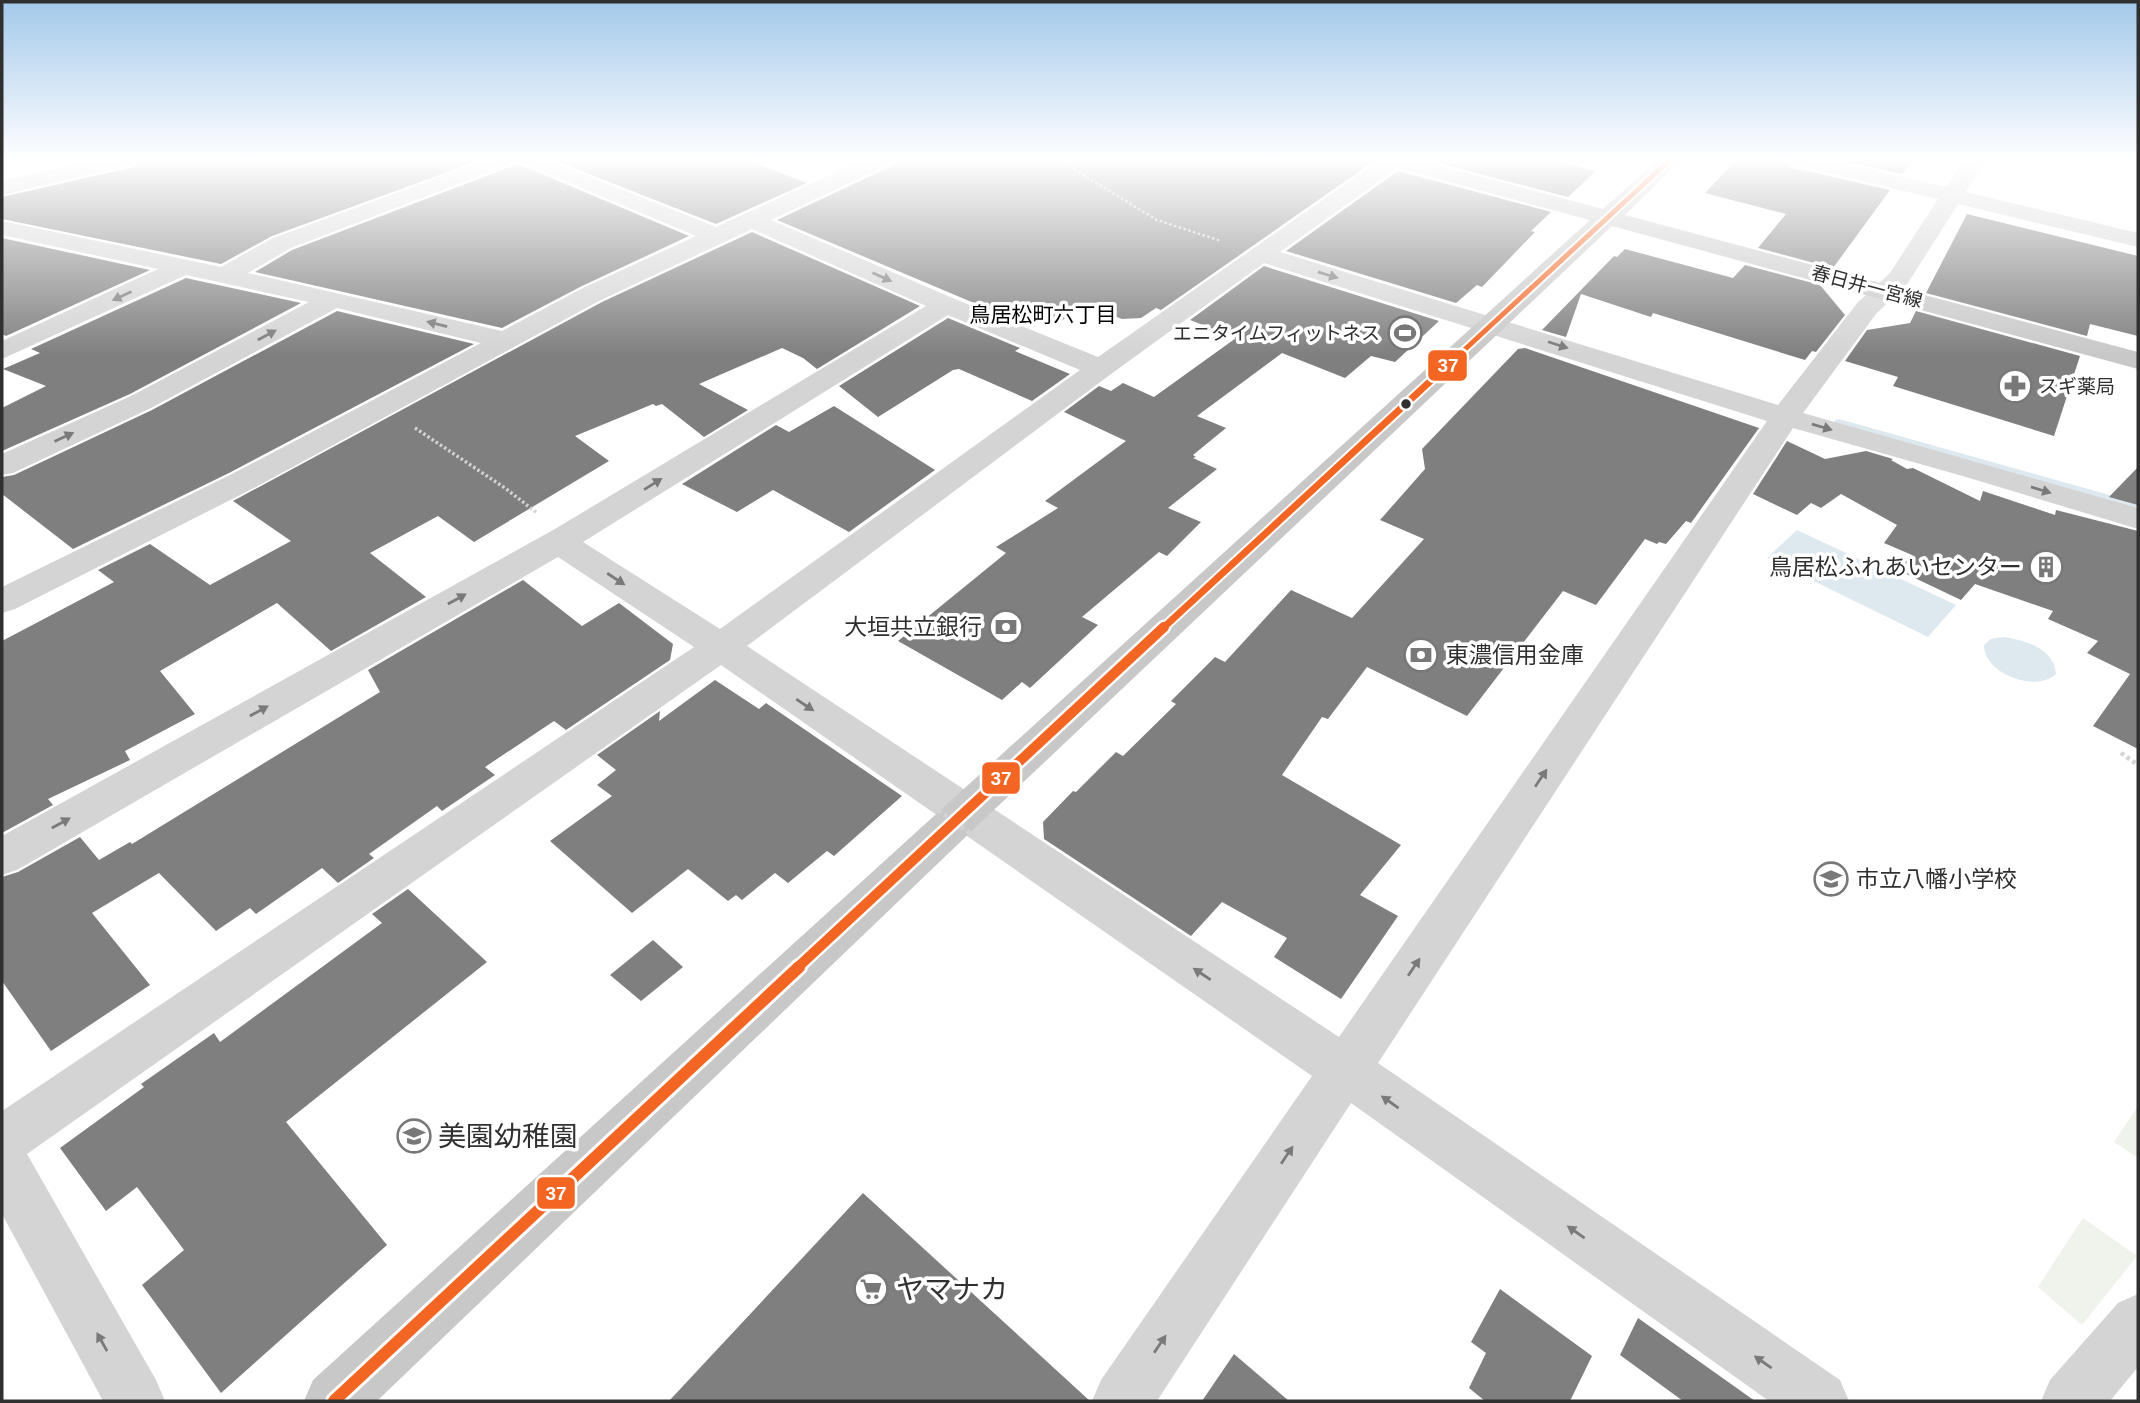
<svg xmlns="http://www.w3.org/2000/svg" width="2140" height="1403" viewBox="0 0 2140 1403" font-family="Arial,'Noto Sans JP',sans-serif">
<style>
.green{fill:#f0f2ec}
.water{fill:#dde8ef}
.lines{fill:none;stroke-linecap:round;stroke-linejoin:round}
.stream{fill:#dde8ef;fill-rule:evenodd}
.building{fill:#7f7f7f}
.path-far2{stroke:#d3d3d3;stroke-width:2.5;stroke-dasharray:2.5 2.5;stroke-linecap:butt}
.path-far1{stroke:#d3d3d3;stroke-width:3.5;stroke-dasharray:2.5 2.5;stroke-linecap:butt}
.path{stroke:#d3d3d3;stroke-width:4.5;stroke-dasharray:3.5 3.5;stroke-linecap:butt}
.minor{fill:#d4d4d4;fill-rule:evenodd}
.major{fill:#c8c8c8;fill-rule:evenodd}
.path-bridge{stroke:#d3d3d3;stroke-width:4.5;stroke-dasharray:3.5 3.5;stroke-linecap:butt}
.bus-1-far3-casing{stroke:#fff;stroke-width:9}
.bus-1-far2-casing{stroke:#fff;stroke-width:11}
.bus-1-far1-casing{stroke:#fff;stroke-width:15}
.bus-1-casing{stroke:#fff;stroke-width:18}
.bus-1-far3{stroke:#f26522;stroke-width:5}
.bus-1-far2{stroke:#f26522;stroke-width:7}
.bus-1-far1{stroke:#f26522;stroke-width:10}
.bus-1{stroke:#f26522;stroke-width:12}
.oneway{fill:#7a7a7a}
.bus-dot{fill:#303030;stroke:#fff;stroke-width:2.5}
.labels{text-anchor:middle;stroke-width:7;stroke-linejoin:round;paint-order:stroke}
.far-street-label{font-size:19px;fill:#303030;stroke:#fff}
.far-poi-label{font-size:19px;fill:#303030;stroke:#fff;text-anchor:end}
.far-neighbourhood-label{font-size:21px;fill:#000;stroke:#fff}
.poi-label{font-size:23px;fill:#303030;stroke:#fff;text-anchor:end}
.near-poi-label{font-size:28px;fill:#303030;stroke:#fff;text-anchor:start}
.line-badge{stroke:#fff;stroke-width:2.5}
.badge-label{font-size:19px;text-anchor:middle;font-weight:bold;fill:#fff}
</style>
<rect width="100%" height="100%" fill="#fff"/>
<path class="green" d="M 2138,1106 L 2138,1158 L 2114,1142 Z
M 2083,1218 L 2137,1256 L 2082,1325 L 2038,1287 Z"/>
<path class="water" d="M 1797,530 L 1956,605 L 1928,637 L 1767,558 Z
M 2003,637 C 2024,640 2054,648 2056,674 C 2036,693 1984,674 1984,645 L 1991,639 Z"/>
<g class="lines">
<path class="stream" d="M 1839,419 L 2138,503 L 2138,511 L 1835,424 L 1835,420 Z"/>
</g>
<path class="building" d="M 139,159 L 483,159 L 272,236 L 221,264 L 2,219 L 2,197 L 134,167 Z
M 551,159 L 744,159 L 807,183 L 716,224 Z
M 907,159 L 1377,159 L 1161,310 L 1156,308 L 1141,318 L 1122,319 L 1086,305 L 1061,321 L 1019,322 L 777,220 Z
M 1423,159 L 1546,159 L 1596,171 L 1568,197 Z
M 1737,159 L 1784,159 L 1789,167 L 1890,190 L 1833,268 L 1758,248 L 1786,214 L 1705,193 Z
M 1834,159 L 1914,159 L 1902,174 Z
M 518,164 L 689,236 L 582,286 L 502,328 L 255,272 L 292,250 Z
M 1398,171 L 1551,212 L 1531,231 L 1535,232 L 1482,287 L 1477,285 L 1456,303 L 1286,251 Z
M 1967,214 L 2138,256 L 2138,336 L 2090,324 L 2087,336 L 1926,293 Z
M 752,232 L 920,306 L 817,369 L 803,358 L 782,348 L 699,384 L 748,410 L 704,437 L 662,404 L 656,406 L 653,404 L 575,436 L 609,461 L 474,542 L 438,516 L 370,553 L 426,597 L 331,651 L 277,603 L 160,671 L 195,714 L 125,751 L 130,760 L 48,799 L 53,805 L 2,833 L 2,641 L 114,582 L 98,570 L 150,544 L 210,585 L 291,541 L 233,501 L 602,302 Z
M 2,238 L 150,270 L 6,336 L 2,334 Z
M 1625,249 L 1733,278 L 1745,265 L 1820,285 L 1845,315 L 1816,352 L 1812,351 L 1805,360 L 1653,313 L 1651,317 L 1581,294 L 1566,337 L 1542,330 L 1614,256 L 1617,257 Z
M 1264,266 L 1439,321 L 1395,362 L 1371,356 L 1345,378 L 1282,353 L 1197,416 L 1226,428 L 1193,455 L 1196,457 L 1193,458 L 1217,469 L 1168,508 L 1201,522 L 1167,556 L 1159,552 L 1082,617 L 1098,625 L 1030,688 L 1022,682 L 1002,700 L 898,641 L 1006,553 L 996,547 L 1058,508 L 1045,501 L 1126,441 L 1064,412 L 1099,386 L 1111,391 L 1123,383 L 1154,397 L 1236,338 L 1190,320 Z
M 186,278 L 301,303 L 130,394 L 2,451 L 2,408 L 46,386 L 3,369 L 40,353 L 31,349 Z
M 337,311 L 474,344 L 229,473 L 73,549 L 2,494 L 2,477 L 14,475 L 152,410 Z
M 1916,311 L 2080,356 L 2054,436 L 1893,386 L 1898,377 L 1845,361 L 1867,330 L 1910,323 Z
M 948,318 L 1020,348 L 1015,351 L 1070,374 L 1032,401 L 959,369 L 953,370 L 878,417 L 839,386 Z
M 1525,348 L 1759,428 L 1691,523 L 1686,521 L 1666,544 L 1659,542 L 1657,544 L 1645,539 L 1596,605 L 1563,591 L 1467,716 L 1367,667 L 1328,719 L 1322,717 L 1282,775 L 1401,845 L 1360,895 L 1398,916 L 1341,999 L 1274,957 L 1287,938 L 1222,902 L 1191,936 L 1044,839 L 1043,822 L 1073,791 L 1076,792 L 1116,752 L 1123,756 L 1176,704 L 1171,701 L 1215,657 L 1225,662 L 1291,590 L 1352,618 L 1424,539 L 1380,520 L 1425,469 L 1422,449 L 1518,349 Z
M 834,406 L 935,470 L 849,532 L 773,490 L 737,512 L 682,484 L 776,425 L 789,432 Z
M 1787,441 L 1825,459 L 1866,451 L 1893,459 L 1891,460 L 1907,469 L 1913,468 L 1980,501 L 1983,491 L 2055,515 L 2056,510 L 2138,531 L 2138,749 L 2093,726 L 2130,674 L 2087,653 L 2098,641 L 2048,619 L 2053,611 L 1975,584 L 1961,600 L 1898,570 L 1912,555 L 1884,543 L 1897,525 L 1841,494 L 1821,508 L 1811,503 L 1797,515 L 1753,494 Z
M 2138,467 L 2138,505 L 2109,497 Z
M 523,580 L 582,626 L 619,603 L 673,644 L 670,660 L 566,730 L 554,721 L 485,767 L 495,775 L 442,811 L 437,806 L 369,854 L 374,858 L 338,883 L 322,868 L 256,914 L 250,908 L 216,931 L 159,873 L 92,913 L 150,985 L 51,1051 L 2,981 L 2,877 L 18,872 L 80,837 L 99,860 L 130,842 L 132,844 L 380,692 L 368,670 Z
M 715,680 L 759,709 L 766,703 L 902,796 L 834,856 L 827,851 L 788,883 L 775,873 L 742,900 L 736,895 L 728,901 L 688,869 L 632,913 L 550,841 L 612,796 L 597,785 L 616,770 L 597,755 L 660,711 L 659,721 Z
M 408,889 L 487,962 L 286,1122 L 387,1245 L 221,1393 L 142,1285 L 184,1250 L 137,1187 L 106,1211 L 60,1148 L 144,1087 L 141,1084 L 214,1033 L 220,1042 L 382,923 L 372,914 Z
M 653,940 L 683,967 L 641,1001 L 610,975 Z
M 863,1193 L 1090,1401 L 669,1401 Z
M 1500,1289 L 1592,1356 L 1570,1401 L 1485,1401 L 1469,1388 L 1486,1353 L 1471,1342 Z
M 1638,1318 L 1755,1401 L 1683,1401 L 1620,1355 Z
M 1234,1354 L 1289,1401 L 1202,1401 Z"/>
<g class="lines">
<path class="path-far2" d="M 1057,159 L 1157,220 L 1221,241"/>
<path class="path-far1" d="M 415,428 L 505,488 L 537,513"/>
<path class="path" d="M 2121,753 L 2138,765"/>
<path class="minor" d="M 99,159 L 136,159 L 133,164 L 2,195 L 2,181 Z
M 489,159 L 545,159 L 716,227 L 865,159 L 893,159 L 890,164 L 771,220 L 955,299 L 1098,357 L 1381,159 L 1406,159 L 1403,164 L 1280,252 L 1778,405 L 1858,302 L 1890,273 L 1938,199 L 1790,164 L 1787,159 L 1824,159 L 1946,187 L 1965,159 L 1987,159 L 1966,192 L 2138,233 L 2138,247 L 1958,204 L 1908,283 L 1876,314 L 1803,413 L 2138,508 L 2138,529 L 1966,477 L 1793,428 L 1378,1063 L 1840,1380 L 1849,1401 L 1769,1401 L 1351,1103 L 1157,1401 L 1092,1401 L 1101,1380 L 1312,1076 L 721,665 L 27,1154 L 156,1380 L 165,1401 L 103,1401 L 2,1214 L 2,1111 L 694,647 L 558,557 L 17,870 L 2,875 L 2,836 L 555,529 L 926,306 L 752,229 L 601,300 L 252,489 L 15,609 L 2,613 L 2,587 L 230,475 L 481,343 L 337,308 L 151,408 L 13,473 L 2,475 L 2,454 L 131,396 L 309,302 L 186,275 L 2,359 L 2,341 L 158,269 L 2,235 L 2,221 L 221,267 L 273,238 ZM 518,161 L 696,236 L 583,288 L 502,331 L 248,273 L 291,248 ZM 1264,263 L 1767,421 L 1339,1037 L 747,646 L 1111,374 ZM 948,315 L 1080,370 L 720,629 L 583,542 Z
M 2138,1294 L 2138,1367 L 2110,1401 L 2041,1401 L 2050,1380 L 2118,1303 Z"/>
<path class="major" d="M 1380,159 L 1414,159 L 1603,209 L 1659,159 L 1682,159 L 1625,215 L 2138,352 L 2138,369 L 1612,226 L 978,825 L 377,1401 L 304,1401 L 313,1380 L 1590,220 L 1383,164 Z"/>
<path class="path-bridge" d="M 910,790 L 1014,865"/>
<defs>
<path id="bus-1-far3" d="M 1448,365 L 1671,159"/>
<path id="bus-1-far2" d="M 1162,629 L 1450,363"/>
<path id="bus-1-far1" d="M 797,968 L 1164,627"/>
<path id="bus-1" d="M 334,1401 L 799,967"/>
</defs>
<use href="#bus-1-far3" class="bus-1-far3-casing"/>
<use href="#bus-1-far2" class="bus-1-far2-casing"/>
<use href="#bus-1-far1" class="bus-1-far1-casing"/>
<use href="#bus-1" class="bus-1-casing"/>
<use href="#bus-1-far3" class="bus-1-far3"/>
<use href="#bus-1-far2" class="bus-1-far2"/>
<use href="#bus-1-far1" class="bus-1-far1"/>
<use href="#bus-1" class="bus-1"/>
</g>
<defs><path id="oneway-solid" d="M-6-.8H1V-3.2L6.5 0L1 3.2V.8H-6Z" transform="scale(1.75)"/></defs>
<g class="oneway">
<use href="#oneway-solid" transform="translate(1328 275) rotate(17)"/>
<use href="#oneway-solid" transform="translate(882 277) rotate(24)"/>
<use href="#oneway-solid" transform="translate(122 296) rotate(155)"/>
<use href="#oneway-solid" transform="translate(437 324) rotate(-166)"/>
<use href="#oneway-solid" transform="translate(267 335) rotate(-28)"/>
<use href="#oneway-solid" transform="translate(1558 345) rotate(18)"/>
<use href="#oneway-solid" transform="translate(1822 427) rotate(16)"/>
<use href="#oneway-solid" transform="translate(64 437) rotate(-25)"/>
<use href="#oneway-solid" transform="translate(653 484) rotate(-32)"/>
<use href="#oneway-solid" transform="translate(2041 490) rotate(17)"/>
<use href="#oneway-solid" transform="translate(616 579) rotate(33)"/>
<use href="#oneway-solid" transform="translate(457 599) rotate(-29)"/>
<use href="#oneway-solid" transform="translate(805 705) rotate(34)"/>
<use href="#oneway-solid" transform="translate(259 711) rotate(-29)"/>
<use href="#oneway-solid" transform="translate(1541 778) rotate(-56)"/>
<use href="#oneway-solid" transform="translate(61 823) rotate(-29)"/>
<use href="#oneway-solid" transform="translate(1414 967) rotate(-56)"/>
<use href="#oneway-solid" transform="translate(1202 974) rotate(-146)"/>
<use href="#oneway-solid" transform="translate(1390 1102) rotate(-145)"/>
<use href="#oneway-solid" transform="translate(1287 1155) rotate(-56)"/>
<use href="#oneway-solid" transform="translate(1576 1232) rotate(-145)"/>
<use href="#oneway-solid" transform="translate(102 1342) rotate(-119)"/>
<use href="#oneway-solid" transform="translate(1160 1344) rotate(-56)"/>
<use href="#oneway-solid" transform="translate(1763 1362) rotate(-145)"/>
</g>
<linearGradient id="sky" x2="0" y2="1"><stop stop-color="#a3c9eb"/><stop offset="0.45" stop-color="#fff"/><stop offset="1" stop-color="#fff" stop-opacity="0"/></linearGradient>
<rect width="2140" height="355" fill="url(#sky)"/>
<defs>
<symbol id="stadium-ring" viewBox="-11 -11 22 22"><circle r="9.5" fill="#fff" stroke="#787878" stroke-width="1.5"/><path d="M0-5a6.5 5 0 1 0 0 10a6.5 5 0 1 0 0-10ZM-3.5-1.8h7v3.6h-7Z" fill="#787878"/></symbol>
<symbol id="pharmacy-ring" viewBox="-11 -11 22 22"><circle r="9.5" fill="#fff" stroke="#787878" stroke-width="1.5"/><path d="M-2-6h4v4h4v4h-4v4h-4v-4h-4v-4h4Z" fill="#787878"/></symbol>
<symbol id="building-ring" viewBox="-11 -11 22 22"><circle r="9.5" fill="#fff" stroke="#787878" stroke-width="1.5"/><path d="M-4-6H4V6H1V3H-1V6H-4ZM-2.5-4.3h1.7v1.8h-1.7ZM.8-4.3h1.7v1.8H.8ZM-2.5-1h1.7V.8h-1.7ZM.8-1h1.7V.8H.8Z" fill="#787878"/></symbol>
<symbol id="bank-ring" viewBox="-11 -11 22 22"><circle r="9.5" fill="#fff" stroke="#787878" stroke-width="1.5"/><path d="M-6-4H6V4H-6ZM0-2.3a2.3 2.3 0 1 0 0 4.6a2.3 2.3 0 1 0 0-4.6Z" fill="#787878"/></symbol>
<symbol id="school-ring" viewBox="-11 -11 22 22"><circle r="9.5" fill="#fff" stroke="#787878" stroke-width="1.5"/><path d="M0-5L7-2L0 1L-7-2ZM-4 1L0 2.5L4 1V4Q0 6-4 4Z" fill="#787878"/></symbol>
<symbol id="supermarket-ring" viewBox="-11 -11 22 22"><circle r="9.5" fill="#fff" stroke="#787878" stroke-width="1.5"/><path d="M-6-5.5h2.5l.6 2H6L4.5 2H-2.5L-4.4-4H-6ZM-1.5 3.2a1.3 1.3 0 1 0 .1 0ZM3 3.2a1.3 1.3 0 1 0 .1 0Z" fill="#787878"/></symbol>
</defs>
<g fill-rule="evenodd">
<use href="#stadium-ring" x="1386" y="314" width="38" height="38"/>
<use href="#pharmacy-ring" x="1996" y="367" width="38" height="38"/>
<use href="#building-ring" x="2027" y="548" width="38" height="38"/>
<use href="#bank-ring" x="987" y="608" width="38" height="38"/>
<use href="#bank-ring" x="1402" y="636" width="38" height="38"/>
<use href="#school-ring" x="1812" y="860" width="38" height="38"/>
<use href="#school-ring" x="395" y="1117" width="38" height="38"/>
<use href="#supermarket-ring" x="852" y="1270" width="38" height="38"/>
</g>
<circle class="bus-dot" cx="1406" cy="404" r="6"/>
<g class="labels">
<g class="far-street-label">
<text transform="translate(1867 286) rotate(15)" y="7">春日井一宮線</text>
</g>
<g class="far-poi-label">
<text x="1380" y="340">エニタイムフィットネス</text>
<text x="2039" y="393" text-anchor="start">スギ薬局</text>
</g>
<g class="far-neighbourhood-label">
<text x="1043" y="322">鳥居松町六丁目</text>
</g>
<g class="poi-label">
<text x="2022" y="575">鳥居松ふれあいセンター</text>
<text x="982" y="635">大垣共立銀行</text>
<text x="1446" y="663" text-anchor="start">東濃信用金庫</text>
<text x="1856" y="887" text-anchor="start">市立八幡小学校</text>
</g>
<g class="near-poi-label">
<text x="438" y="1146">美園幼稚園</text>
<text x="896" y="1299">ヤマナカ</text>
</g>
</g>
<g class="line-badge">
<rect x="1427" y="349" width="41" height="33" rx="7" fill="#f26522"/>
<rect x="981" y="761" width="40" height="34" rx="7" fill="#f26522"/>
<rect x="536" y="1176" width="40" height="34" rx="7" fill="#f26522"/>
</g>
<g class="badge-label">
<text x="1448" y="372">37</text>
<text x="1001" y="785">37</text>
<text x="556" y="1200">37</text>
</g>
<rect width="2140" height="1403" fill="none" stroke="#303030" stroke-width="7"/>
</svg>
